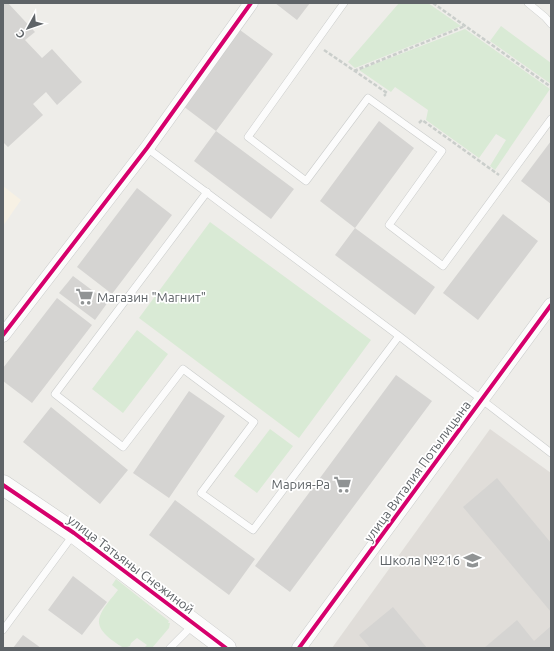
<svg xmlns="http://www.w3.org/2000/svg" width="554" height="651" viewBox="0 0 554 651" font-family="Ubuntu,sans-serif">
<style>
.commercial{fill:#f7f1e4}
.education{fill:#e0ddd9}
.green{fill:#d9ead5}
.building{fill:#d5d4d2}
.lines{fill:none;stroke-linecap:round;stroke-linejoin:round}
.lane-casing{stroke:#cacccb;stroke-width:8}
.street-casing{stroke:#cacccb;stroke-width:15}
.secondary-casing{stroke:#cacbca;stroke-width:21}
.path{stroke:#cacecb;stroke-width:2.5;stroke-dasharray:4 2;stroke-linecap:butt}
.lane{stroke:#fcfcfc;stroke-width:7}
.street{stroke:#fcfcfc;stroke-width:14}
.secondary{stroke:#fcfcfc;stroke-width:20}
.cycleway-casing{stroke:#fff;stroke-width:6}
.cycleway{stroke:#d6006c;stroke-width:4}
.labels{text-anchor:middle;stroke-width:3.5;stroke-linejoin:round;paint-order:stroke}
.poi-label{font-size:13px;fill:#5e6367;stroke:#fff;text-anchor:end}
.street-label{font-size:13px;fill:#5e6367;stroke:#fff}
</style>
<rect width="100%" height="100%" fill="#eeede9"/>
<path class="commercial" d="M 3,186 L 21,200 L 3,226 Z"/>
<path class="education" d="M 490,429 L 551,473 L 551,648 L 332,648 Z"/>
<path class="green" d="M 399,3 L 428,3 L 461,26 L 355,68 L 348,62 Z
M 501,26 L 551,63 L 551,84 L 490,41 Z
M 465,29 L 550,89 L 495,170 L 490,166 L 506,140 L 496,134 L 479,158 L 426,120 L 428,110 L 395,87 L 391,92 L 359,70 Z
M 210,222 L 371,340 L 299,438 L 139,318 Z
M 137,330 L 168,354 L 123,413 L 92,389 Z
M 270,429 L 293,446 L 257,493 L 234,476 Z
M 116,579 L 169,621 L 168,623 L 170,623 L 169,628 L 152,648 L 145,647 L 147,645 L 137,638 L 131,643 L 130,646 L 124,648 C 114,642 94,630 100,616 C 103,607 112,598 118,590 L 112,585 Z"/>
<path class="building" d="M 3,3 L 8,3 L 35,32 L 25,40 L 42,58 L 52,49 L 82,82 L 57,105 L 46,92 L 33,104 L 43,115 L 8,147 L 3,142 Z
M 275,3 L 310,3 L 297,20 Z
M 240,30 L 273,54 L 216,131 L 183,106 Z
M 379,121 L 414,148 L 355,228 L 435,287 L 415,315 L 335,255 L 355,228 L 320,201 Z
M 216,131 L 294,189 L 271,219 L 194,161 Z
M 551,141 L 551,204 L 521,181 Z
M 137,188 L 172,215 L 112,294 L 77,267 Z
M 503,214 L 538,241 L 478,320 L 443,293 Z
M 73,276 L 108,302 L 95,320 L 59,293 Z
M 57,298 L 92,325 L 32,403 L 3,381 L 3,368 Z
M 396,375 L 432,401 L 290,592 L 255,566 Z
M 189,391 L 225,416 L 169,498 L 133,473 Z
M 51,407 L 128,470 L 100,504 L 23,442 Z
M 497,478 L 551,543 L 551,612 L 463,507 Z
M 175,500 L 255,559 L 229,595 L 149,535 Z
M 73,576 L 107,602 L 82,635 L 48,610 Z
M 393,607 L 427,648 L 370,648 L 359,635 Z
M 517,620 L 534,641 L 551,626 L 551,648 L 484,648 Z
M 23,635 L 41,648 L 13,648 Z"/>
<g class="lines">
<defs>
<path id="lane" d="M 344,3 L 248,137 L 306,181 L 368,98 L 442,151 L 389,225 L 443,266 L 551,119
M 528,3 L 545,17 L 551,24
M 147,148 L 399,336 L 551,453
M 207,192 L 55,394 L 123,447 L 183,369 L 254,422 L 201,493 L 253,530 L 399,336
M 3,630 L 73,535
M 170,648 L 194,624"/>
<path id="street" d="M 3,335 L 147,148 L 251,3
M 299,648 L 551,305"/>
<path id="secondary" d="M 3,485 L 74,533 L 226,648"/>
</defs>
<use href="#lane" class="lane-casing"/>
<use href="#street" class="street-casing"/>
<use href="#secondary" class="secondary-casing"/>
<path class="path" d="M 433,3 L 551,87
M 324,50 L 387,93 L 384,96
M 354,71 L 465,26
M 419,123 L 422,120 L 499,175"/>
<use href="#lane" class="lane"/>
<use href="#street" class="street"/>
<use href="#secondary" class="secondary"/>
<defs>
<path id="cycleway" d="M 3,335 L 147,148 L 251,3
M 3,485 L 74,533 L 226,648
M 299,648 L 551,305"/>
</defs>
<use href="#cycleway" class="cycleway-casing"/>
<use href="#cycleway" class="cycleway"/>
</g>
<defs>
<symbol id="supermarket-bare" viewBox="-9 -9 18 18"><path d="M-6-5.5h2.5l.6 2H6L4.5 2H-2.5L-4.4-4H-6ZM-1.5 3.2a1.3 1.3 0 1 0 .1 0ZM3 3.2a1.3 1.3 0 1 0 .1 0Z" fill="#909394" stroke="#fff" stroke-width="2.5" paint-order="stroke"/></symbol>
<symbol id="school-bare" viewBox="-9 -9 18 18"><path d="M0-5L7-2L0 1L-7-2ZM-4 1L0 2.5L4 1V4Q0 6-4 4Z" fill="#909394" stroke="#fff" stroke-width="2.5" paint-order="stroke"/></symbol>
</defs>
<g fill-rule="evenodd">
<use href="#supermarket-bare" x="72" y="284" width="25" height="25"/>
<use href="#supermarket-bare" x="330" y="472" width="25" height="25"/>
<use href="#school-bare" x="460" y="548" width="25" height="25"/>
</g>
<g class="labels">
<g class="poi-label">
<text x="97" y="302" text-anchor="start">Магазин "Магнит"</text>
<text x="330" y="489">Мария-Ра</text>
<text x="460" y="565">Школа №216</text>
</g>
<g class="street-label">
<text transform="translate(417 471) rotate(-54)" y="5">улица Виталия Потылицына</text>
<text transform="translate(131 564) rotate(37)" y="5">улица Татьяны Снежиной</text>
</g>
</g>
<rect width="554" height="651" fill="none" stroke="#5e6367" stroke-width="8"/>
<g transform="translate(28 28) rotate(230)" stroke="#ffffff" stroke-width="3" paint-order="stroke">
<path d="M0-3L7 15L0 10L-7 15Z" fill="#5e6367"/>
<text y="-6" font-size="11" font-weight="bold" text-anchor="middle" fill="#5e6367">С</text>
</g>
</svg>
